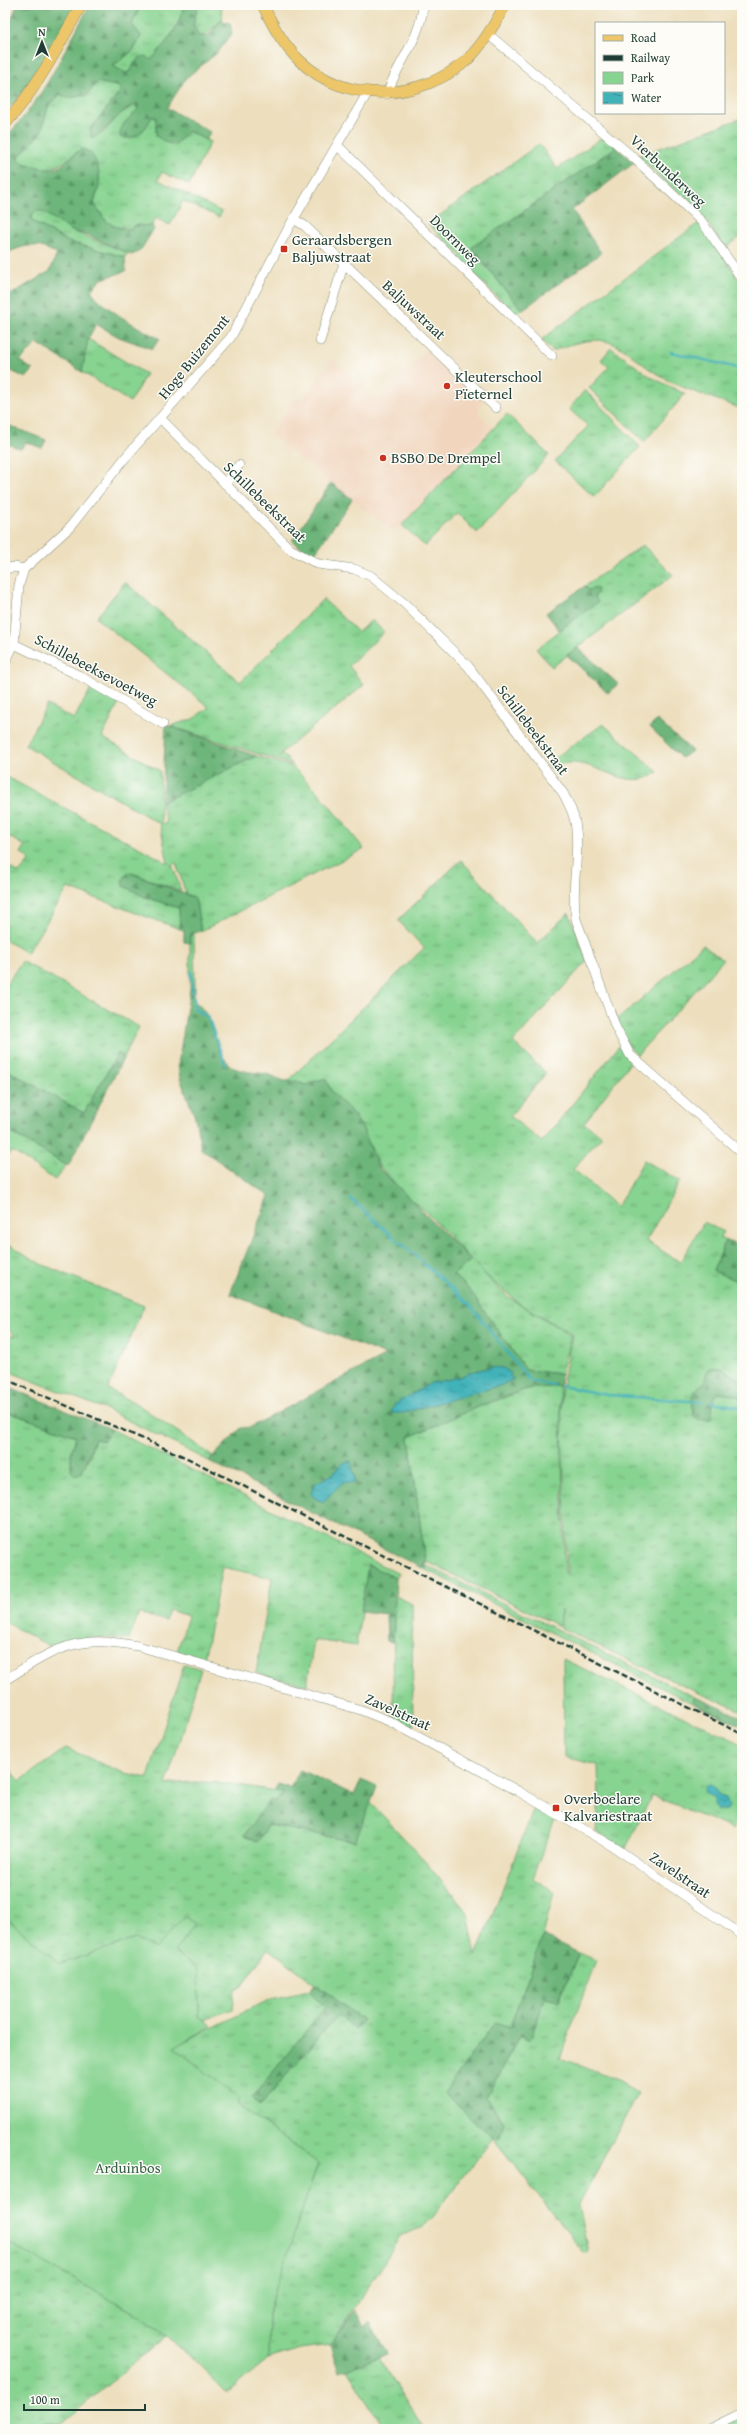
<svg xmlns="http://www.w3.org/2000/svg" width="747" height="2434" viewBox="0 0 747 2434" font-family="'Gentium Book Plus',serif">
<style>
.built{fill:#f1d5bd}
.grass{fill:url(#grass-tufts);stroke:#538862}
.forest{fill:url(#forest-firs);stroke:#467957}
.park{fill:#87d390;stroke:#538862}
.water{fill:url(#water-ripples);stroke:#307876}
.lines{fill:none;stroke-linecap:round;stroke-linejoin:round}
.stream{stroke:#42b2b9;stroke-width:2.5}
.minor-casing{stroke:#868e79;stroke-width:10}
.major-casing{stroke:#868e79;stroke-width:12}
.minor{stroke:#fff;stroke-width:9}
.major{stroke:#ecc669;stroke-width:11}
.rail{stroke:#1f3d34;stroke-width:2.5;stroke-dasharray:6 3;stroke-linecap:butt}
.poi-dot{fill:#c8321e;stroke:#fdfcf7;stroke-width:1.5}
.labels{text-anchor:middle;stroke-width:3;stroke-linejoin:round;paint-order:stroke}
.street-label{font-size:15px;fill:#1f3d34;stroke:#fdfcf7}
.poi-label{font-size:15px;fill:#1f3d34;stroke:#fdfcf7;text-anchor:start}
.park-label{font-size:15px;fill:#39624b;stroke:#fdfcf7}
</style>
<defs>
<pattern id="grass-tufts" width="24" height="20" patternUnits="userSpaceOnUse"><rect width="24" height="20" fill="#87d390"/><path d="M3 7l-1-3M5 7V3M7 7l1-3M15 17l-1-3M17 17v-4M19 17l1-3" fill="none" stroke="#6eac76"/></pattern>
<pattern id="forest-firs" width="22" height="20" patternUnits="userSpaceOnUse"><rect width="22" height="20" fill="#6db57a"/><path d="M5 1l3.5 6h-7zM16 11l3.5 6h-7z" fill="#599465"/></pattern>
<pattern id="water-ripples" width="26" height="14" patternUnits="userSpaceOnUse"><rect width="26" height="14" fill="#42b2b9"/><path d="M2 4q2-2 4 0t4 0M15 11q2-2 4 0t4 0" fill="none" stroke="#379297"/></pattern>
</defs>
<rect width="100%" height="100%" fill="#fdfcf7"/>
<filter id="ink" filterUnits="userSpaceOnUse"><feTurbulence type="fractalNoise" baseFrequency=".025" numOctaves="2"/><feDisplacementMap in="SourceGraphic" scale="8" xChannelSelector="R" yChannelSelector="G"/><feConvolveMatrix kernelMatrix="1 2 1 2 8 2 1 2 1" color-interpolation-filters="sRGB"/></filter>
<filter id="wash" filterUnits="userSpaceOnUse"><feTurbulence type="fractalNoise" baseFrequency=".012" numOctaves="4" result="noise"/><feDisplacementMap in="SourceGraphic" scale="16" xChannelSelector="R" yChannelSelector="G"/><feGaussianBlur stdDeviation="0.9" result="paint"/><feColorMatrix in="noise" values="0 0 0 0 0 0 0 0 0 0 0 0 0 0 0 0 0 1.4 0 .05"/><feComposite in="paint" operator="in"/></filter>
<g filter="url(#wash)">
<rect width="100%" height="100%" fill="#eddfbe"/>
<path class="built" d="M 428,349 L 479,395 L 482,402 L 478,414 L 494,428 L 397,530 L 386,527 L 270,434 L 296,399 L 300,402 L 332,359 L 377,399 Z"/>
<path class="grass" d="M 145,5 L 183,5 C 184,17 162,55 150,60 C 145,62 139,62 134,63 L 131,71 L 126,73 L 113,66 L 134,50 L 141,36 L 132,24 L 138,11 Z
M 198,5 L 221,5 L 223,22 L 220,21 L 204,37 L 199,36 L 193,25 Z
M 98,82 L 120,87 L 120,92 L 90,129 L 102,134 L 120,114 L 135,105 L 138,109 L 133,114 L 142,132 L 152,117 L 156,117 L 156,132 L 176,144 L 188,131 L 210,142 L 189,185 L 162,172 L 158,180 L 222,212 L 219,217 L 183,201 L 170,225 L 155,218 L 152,226 L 136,225 L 129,229 L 116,227 L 106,221 L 94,203 L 99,187 L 81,149 C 54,169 51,177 16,159 L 41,132 L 48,107 L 60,94 L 68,98 L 87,95 Z
M 742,118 L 742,236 L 725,248 L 704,218 L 638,156 Z
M 603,137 L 616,147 L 471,248 L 522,310 L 515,314 L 458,259 L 461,256 L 428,224 L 539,144 L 557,169 Z
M 36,211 L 42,211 L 72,231 L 128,253 L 125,257 L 69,242 L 32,221 L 31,216 Z
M 700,222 L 742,284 L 742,409 C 719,400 695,393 673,383 C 618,355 622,323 553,351 L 541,340 Z
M 88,339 L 146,374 L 130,402 L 82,372 Z
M 611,348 L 651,377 L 685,394 L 644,442 L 589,388 L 609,367 L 601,360 Z
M 585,390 L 640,447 L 594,497 L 555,461 L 588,426 L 569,409 Z
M 507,414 L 549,455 L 477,533 L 457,513 L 425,546 L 402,525 Z
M 643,545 L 673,575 L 552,667 L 536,649 L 597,602 L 585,586 Z
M 125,582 L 240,682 L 323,599 L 358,632 L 372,620 L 384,632 L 349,666 L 364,685 L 281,753 L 293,765 L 170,726 L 193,719 L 209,707 L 96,618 Z
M 93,685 L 120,701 L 102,737 L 160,771 L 161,823 L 166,824 L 162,802 L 256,756 L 293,767 L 319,793 L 364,849 L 201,931 L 195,898 L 186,894 L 176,863 L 172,864 L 181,891 L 129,872 L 124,886 L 145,897 L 179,908 L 180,929 L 68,888 L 27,953 L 5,940 L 5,865 L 19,873 L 30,860 L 21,853 L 25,846 L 5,834 L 5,776 L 168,863 L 160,824 L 25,745 L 47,705 L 74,719 Z
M 603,724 L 658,772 C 629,794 599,761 568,763 C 562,763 556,766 551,769 L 546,764 Z
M 461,860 L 537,943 L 569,913 L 587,961 L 513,1042 L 546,1073 L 510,1116 L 542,1142 L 619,1046 L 630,1063 L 584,1123 L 602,1136 L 573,1169 L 617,1207 L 644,1160 L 680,1181 L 646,1241 L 680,1262 L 704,1222 L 723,1232 L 719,1238 L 726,1241 L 713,1271 L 742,1283 L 742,1381 L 721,1368 L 711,1368 L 707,1372 L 704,1384 C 689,1391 693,1402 694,1416 L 711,1419 L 714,1396 L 720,1393 L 738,1396 L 742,1402 L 742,1711 L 699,1693 L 561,1628 L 561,1610 L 559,1626 L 425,1561 L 409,1437 L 475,1408 L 527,1389 L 560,1386 L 565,1573 L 567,1573 L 561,1393 L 572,1334 L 520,1304 L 483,1273 L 508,1297 L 571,1335 L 561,1374 L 526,1370 L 467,1287 L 453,1275 L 471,1260 L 483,1272 L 427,1213 L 406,1195 L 379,1166 L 362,1127 L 349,1109 L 332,1092 L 325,1078 L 305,1085 L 297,1081 L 287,1082 L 424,948 L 398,920 Z
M 190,935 L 194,935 L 195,989 L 190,989 Z
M 703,945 L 723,960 L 637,1055 L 630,1048 L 616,1021 Z
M 22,961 L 139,1027 L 124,1057 L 118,1053 L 84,1113 L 5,1069 L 5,986 Z
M 5,1129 L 66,1165 L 55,1180 L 12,1151 L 5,1159 Z
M 5,1242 L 41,1264 L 144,1306 L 108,1389 L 137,1404 L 213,1456 L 209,1461 L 107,1410 L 5,1370 L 5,1335 L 15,1337 L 5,1325 Z
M 5,1411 L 76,1436 L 71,1454 L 88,1461 L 95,1439 L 104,1441 L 111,1429 L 399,1574 L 396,1578 L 368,1565 L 356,1646 L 314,1640 L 307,1686 L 256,1673 L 272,1578 L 222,1567 L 204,1660 L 177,1652 L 188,1616 L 169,1610 L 165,1621 L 139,1613 L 129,1640 C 99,1636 81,1637 53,1648 L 5,1622 Z
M 425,1565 L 695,1697 L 692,1703 L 426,1570 Z
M 394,1595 L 412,1604 L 413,1727 L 393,1716 Z
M 563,1659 L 742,1744 L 742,1824 L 736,1823 L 733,1829 L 652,1795 L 626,1849 L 596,1832 L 599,1798 L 598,1765 L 564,1757 Z
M 184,1664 L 201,1669 L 166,1785 C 206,1777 245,1787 284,1792 L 244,1835 L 257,1841 L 269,1825 L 355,1842 L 370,1802 L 417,1852 L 468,1913 L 476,1956 L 535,1806 L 556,1817 L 532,1878 L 554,1891 L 543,1936 L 510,2028 L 495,2022 L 444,2093 L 504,2122 L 486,2098 L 520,2035 L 530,2040 L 545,1998 L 559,2001 L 579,1953 L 596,1960 L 560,2058 L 620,2081 L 638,2093 L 578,2206 L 588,2252 L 584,2253 L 493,2138 L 433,2217 L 423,2227 L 402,2235 L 330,2345 L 300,2349 L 268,2359 L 269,2308 L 318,2163 L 239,2106 L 237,2097 L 173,2047 L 271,1999 L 309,1991 L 326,2007 L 252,2098 L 261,2105 L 338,2015 L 363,2020 L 268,1948 L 241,1987 L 235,1990 L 233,2009 L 204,2020 L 199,2016 L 198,1970 L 174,1952 L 195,1924 L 156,1949 L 135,1939 L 60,1964 L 5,1917 L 5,1763 L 20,1781 L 66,1748 L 121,1772 L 148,1778 Z
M 5,2241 L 133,2312 L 166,2336 L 61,2424 L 66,2429 L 55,2429 L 60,2424 L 41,2423 L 35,2429 L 5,2429 Z
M 379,2357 L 424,2429 L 385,2429 L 347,2369 Z
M 742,2417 L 742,2429 L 715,2429 Z"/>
<path class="forest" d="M 17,5 L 76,5 L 37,74 L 5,114 L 5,35 Z
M 90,5 L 145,5 L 138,11 L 132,24 L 141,36 C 136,50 125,57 113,66 L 126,73 L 131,71 C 134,64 137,57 145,56 L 151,60 C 162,47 184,23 183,5 L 198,5 L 193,25 L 199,36 L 208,36 L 220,21 L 230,23 L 232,34 L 217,53 L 186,78 L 167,108 L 210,132 L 206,140 L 188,131 L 176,144 L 167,143 L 156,136 L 156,117 L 152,117 C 145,128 136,143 120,137 C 119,124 130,118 138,109 L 135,105 C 117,111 109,130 92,139 L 90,129 L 120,92 L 120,87 L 98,82 L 87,95 L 68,98 L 60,94 L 48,107 L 41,132 L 17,159 L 26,164 L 50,170 L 60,167 L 81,149 C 96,150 101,172 99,185 C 98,191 95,197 94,203 L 106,221 L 116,227 L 129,229 L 136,225 L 152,226 L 154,229 L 140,251 L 132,255 L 88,235 L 72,231 L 42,211 L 36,211 L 31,216 L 32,221 L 69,242 L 125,257 L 126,271 L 102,279 L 91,290 C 99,306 142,330 160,339 L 152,349 L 119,337 L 96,324 L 88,339 L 82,372 L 37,343 L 20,361 L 33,370 L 26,378 L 5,368 L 5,298 L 50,271 L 57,254 C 36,242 26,244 5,254 L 5,138 C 43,100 64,51 90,5 Z
M 616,147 L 634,163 L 572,210 L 601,253 L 522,310 L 471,248 Z
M 5,424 L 46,440 L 42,448 L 26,442 L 21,449 L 5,443 Z
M 331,483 L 352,499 L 313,556 L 292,541 Z
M 585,586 L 588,590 L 597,588 L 598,593 L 594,596 L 598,602 L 559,630 L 546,613 Z
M 578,648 L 618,684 L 608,693 L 567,655 Z
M 657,720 L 692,751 L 681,758 L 650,727 Z
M 166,725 L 256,756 L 162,802 Z
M 129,872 L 195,898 L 201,931 L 190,935 L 190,943 L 184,942 L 184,930 L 180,929 L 179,908 L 145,897 L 124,886 L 122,880 Z
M 190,989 L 195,989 L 194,1001 C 219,1020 210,1047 231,1066 C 240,1073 259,1072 270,1075 C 275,1077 282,1081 287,1081 C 295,1082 297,1081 305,1085 L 325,1078 L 332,1092 L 349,1109 L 362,1127 L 378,1167 L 471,1260 L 453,1275 L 467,1287 L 526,1370 L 561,1374 L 560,1386 L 527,1389 L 475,1408 L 409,1437 L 426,1570 L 209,1461 L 241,1428 L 251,1427 L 386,1355 L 230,1294 L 269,1196 L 201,1149 L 195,1117 L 180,1078 L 178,1065 Z
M 118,1053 L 124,1057 L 68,1166 L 5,1129 L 5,1069 L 84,1113 Z
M 739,1238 L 742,1239 L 742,1283 L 713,1271 L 726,1241 L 736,1244 Z
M 710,1368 L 721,1368 L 742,1381 L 742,1402 L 738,1396 L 720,1393 L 714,1396 L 711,1419 L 699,1420 L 694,1416 C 693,1402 689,1391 704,1384 L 707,1372 Z
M 5,1386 L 111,1429 L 104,1441 L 95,1439 L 82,1473 L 75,1475 L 71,1471 L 71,1454 L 76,1436 L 5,1411 Z
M 368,1565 L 396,1578 L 393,1642 L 387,1641 L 386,1614 L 361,1611 Z
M 695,1697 L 742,1717 L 742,1726 L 692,1703 Z
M 300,1770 L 354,1795 L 361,1780 L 377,1787 L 355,1842 L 269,1825 L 258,1841 L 244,1835 L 270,1800 L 276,1801 L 284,1792 L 274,1791 L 278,1784 L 290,1788 Z
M 543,1936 L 579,1953 L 558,2001 L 545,1998 L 530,2040 L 520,2035 L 486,2098 L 504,2122 L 500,2137 L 493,2138 L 444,2093 L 495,2022 L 510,2027 Z
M 315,1984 L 363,2020 L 355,2029 L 338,2015 L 261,2105 L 252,2098 L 325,2007 L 309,1991 Z
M 355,2310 L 364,2326 L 370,2322 L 387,2354 L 339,2372 L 330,2345 Z
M 45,2422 L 61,2424 L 55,2429 L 35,2429 L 36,2426 Z"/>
<path class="park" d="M 184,1916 L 195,1924 L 174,1952 L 198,1969 L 199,2016 L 212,2026 L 174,2047 L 237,2097 L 239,2106 L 318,2163 L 269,2308 L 268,2359 L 227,2393 L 191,2357 L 166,2336 L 133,2312 L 5,2241 L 5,1917 L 60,1964 L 135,1939 L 156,1949 Z"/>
<path class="water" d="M 491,1367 L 503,1368 L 511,1373 L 510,1377 L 514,1379 L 502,1385 L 403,1413 L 391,1413 L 395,1404 L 431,1383 L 460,1377 L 468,1373 Z
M 350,1461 L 355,1476 L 355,1483 L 343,1482 L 323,1502 L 314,1498 L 311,1493 L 314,1484 L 333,1474 L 343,1463 Z
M 706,1785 L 711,1785 L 720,1796 L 726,1798 L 729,1805 L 727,1809 L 717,1810 L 714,1804 L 715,1798 L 704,1793 Z"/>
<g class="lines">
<path class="stream" d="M 671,352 L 742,369
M 191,972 L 195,1009 L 208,1017 L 225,1064
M 351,1199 L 394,1238
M 397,1240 L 405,1246
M 406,1248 L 414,1254
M 416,1256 L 421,1261
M 424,1264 L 436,1274
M 438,1276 L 470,1305 L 530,1381 L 554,1385
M 561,1386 L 607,1395 L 703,1402
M 710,1402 L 742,1407"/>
</g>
</g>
<g filter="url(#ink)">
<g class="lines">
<defs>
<path id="minor" d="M 488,34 L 635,159 L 679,200 L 702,222 L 742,279
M 387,94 C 397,63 421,39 423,5
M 337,145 L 552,356
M 294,219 L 305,226 L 496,408
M 320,341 L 344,263
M 161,419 L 290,549 L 318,564 L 354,569 L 371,576 L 405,604 L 468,666 L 563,793 C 568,802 573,812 575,822 C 581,854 570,887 576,919 L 616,1028 L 630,1055 L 742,1153
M 225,484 L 239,465
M 5,569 L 14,567 L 24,569
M 14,644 L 78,675 L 163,724
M 5,663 L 14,644 L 19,585 L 24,569 L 70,527 L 125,458 L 231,337 L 289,227 L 368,92
M 5,1680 C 28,1666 56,1646 83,1643 C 101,1640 120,1643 138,1646 L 361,1710 L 389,1721 L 518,1791 L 614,1847 L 742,1935
M 709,2429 L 742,2413"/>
<path id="major" d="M 263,5 C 272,25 284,46 300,61 C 347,105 420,101 467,60 C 483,45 495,24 505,5
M 5,124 C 37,88 58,47 81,5"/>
</defs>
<use href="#minor" class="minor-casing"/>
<use href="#major" class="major-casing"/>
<use href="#minor" class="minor"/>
<use href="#major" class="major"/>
<path class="rail" d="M 5,1379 L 187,1458 L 742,1734"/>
</g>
</g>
<g class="poi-dot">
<rect x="280" y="245" width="8" height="8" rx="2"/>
<circle cx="447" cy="386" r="4"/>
<circle cx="383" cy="458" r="4"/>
<rect x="552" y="1804" width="8" height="8" rx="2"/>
</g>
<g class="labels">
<g class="street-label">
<text transform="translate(668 171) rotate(43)" y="5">Vierbunderweg</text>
<text transform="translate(455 240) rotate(45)" y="5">Doornweg</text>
<text transform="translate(414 310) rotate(43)" y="5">Baljuwstraat</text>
<text transform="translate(194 357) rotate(-51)" y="5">Hoge Buizemont</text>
<text transform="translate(265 502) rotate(44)" y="5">Schillebeekstraat</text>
<text transform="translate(96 670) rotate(28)" y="5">Schillebeeksevoetweg</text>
<text transform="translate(533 730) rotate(53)" y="5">Schillebeekstraat</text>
<text transform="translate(398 1712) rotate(24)" y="5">Zavelstraat</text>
<text transform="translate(680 1875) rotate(34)" y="5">Zavelstraat</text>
</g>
<g class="poi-label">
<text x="292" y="245">Geraardsbergen<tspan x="292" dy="17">Baljuwstraat</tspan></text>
<text x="455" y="382">Kleuterschool<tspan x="455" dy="17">Pïeternel</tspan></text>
<text x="391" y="463">BSBO De Drempel</text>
<text x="564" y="1804">Overboelare<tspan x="564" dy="17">Kalvariestraat</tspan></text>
</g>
<g class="park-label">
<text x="128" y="2173">Arduinbos</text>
</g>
</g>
<rect width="747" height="2434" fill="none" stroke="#fdfcf7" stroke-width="20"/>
<rect x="595" y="22" width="130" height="92" fill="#fdfcf7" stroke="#a4b0a9"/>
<rect x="603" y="35" width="20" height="6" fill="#ecc669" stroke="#a4b0a9"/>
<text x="631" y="42" font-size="12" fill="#1f3d34">Road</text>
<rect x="603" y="55" width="20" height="6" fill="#1f3d34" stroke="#a4b0a9"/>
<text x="631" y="62" font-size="12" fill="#1f3d34">Railway</text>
<rect x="603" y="72" width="20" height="12" fill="#87d390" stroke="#a4b0a9"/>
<text x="631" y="82" font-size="12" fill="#1f3d34">Park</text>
<rect x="603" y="92" width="20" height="12" fill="url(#water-ripples)" stroke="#a4b0a9"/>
<text x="631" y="102" font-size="12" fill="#1f3d34">Water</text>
<g transform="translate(42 42)" stroke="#fdfcf7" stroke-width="3" paint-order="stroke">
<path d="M0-3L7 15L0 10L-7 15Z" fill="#1f3d34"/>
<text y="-6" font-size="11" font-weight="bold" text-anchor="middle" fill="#1f3d34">N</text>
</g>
<path d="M24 2404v6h121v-6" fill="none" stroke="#1f3d34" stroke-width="2"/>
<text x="30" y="2404" font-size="12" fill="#1f3d34" stroke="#fdfcf7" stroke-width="3" paint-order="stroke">100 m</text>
</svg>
